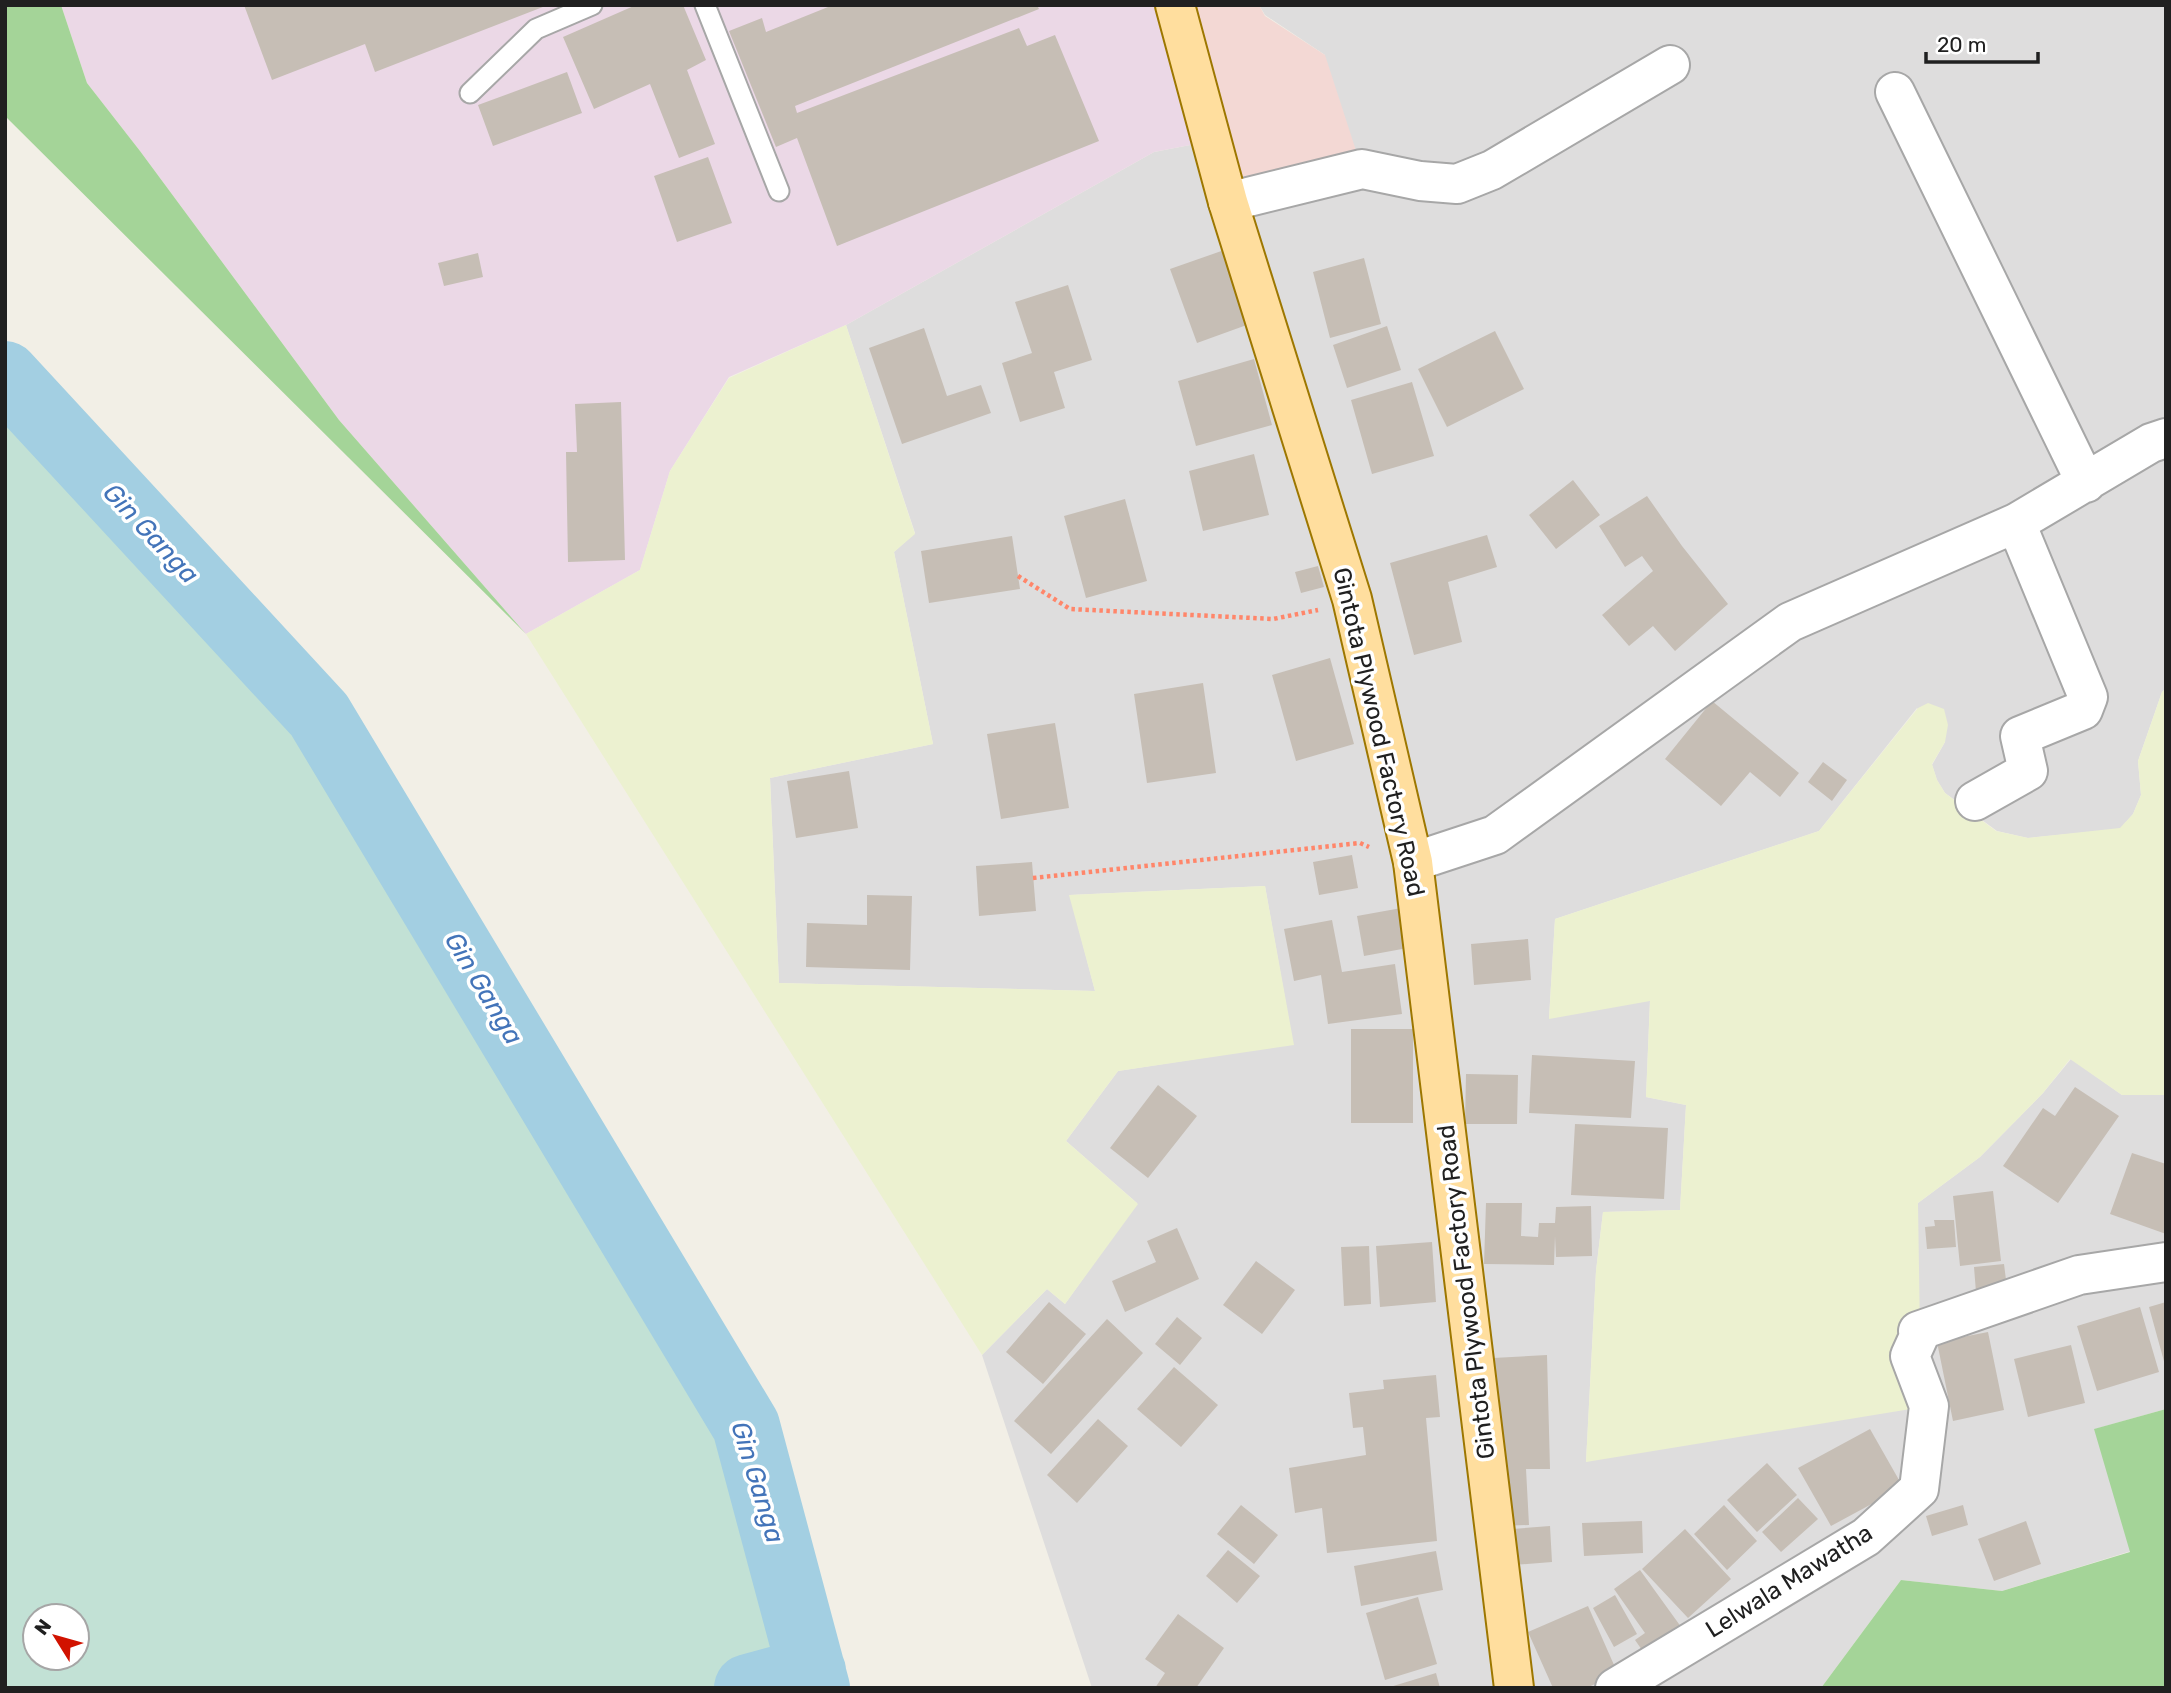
<svg xmlns="http://www.w3.org/2000/svg" width="2171" height="1693" viewBox="0 0 2171 1693" font-family="Rubik,sans-serif">
<style>
.residential{fill:#dedddd}
.commercial{fill:#f3d8d4}
.industrial{fill:#ebd8e6}
.farmland{fill:#ecf1d0}
.forest{fill:#a4d498}
.wetland{fill:#c2e1d5;fill-rule:evenodd}
.lines{fill:none;stroke-linecap:round;stroke-linejoin:round}
.river{stroke:#a3cfe2;stroke-width:68}
.building{fill:#c6beb5}
.service-casing{stroke:#a7a7a7;stroke-width:23}
.minor-casing{stroke:#a7a7a7;stroke-width:42}
.primary-casing{stroke:#9d7700;stroke-width:42}
.path{stroke:#ff866a;stroke-width:4.5;stroke-dasharray:3.5 3.5;stroke-linecap:butt}
.service{stroke:#fff;stroke-width:19}
.minor{stroke:#fff;stroke-width:38}
.primary{stroke:#ffde9e;stroke-width:38}
.labels{text-anchor:middle;stroke-width:7;stroke-linejoin:round;paint-order:stroke}
.street-label{font-size:24px;fill:#202020;stroke:#fff}
.water-label{font-size:26px;font-style:italic;fill:#4374b9;stroke:#fff}
</style>
<rect width="100%" height="100%" fill="#f2efe6"/>
<path class="residential" d="M 1259,5 L 2166,5 L 2166,688 L 2162,692 L 2138,761 L 2141,795 L 2133,814 L 2120,829 L 2028,838 L 1997,831 L 1945,793 L 1937,780 L 1932,765 L 1945,742 L 1917,708 L 1819,831 L 1555,919 L 1549,1018 L 1650,1000 L 1646,1097 L 1686,1105 L 1680,1210 L 1603,1212 L 1596,1271 L 1586,1462 L 1918,1331 L 1918,1203 L 1980,1157 L 2043,1093 L 2071,1059 L 2122,1095 L 2166,1095 L 2166,1409 L 2095,1429 L 2131,1551 L 2002,1591 L 1901,1580 L 1821,1688 L 1092,1688 L 982,1355 L 1047,1289 L 1065,1304 L 1137,1203 L 1066,1141 L 1118,1071 L 1293,1044 L 1265,886 L 1070,895 L 1095,991 L 779,983 L 770,778 L 933,744 L 894,552 L 915,533 L 846,325 L 1154,152 L 1211,141 L 1325,55 L 1265,15 Z"/>
<path class="commercial" d="M 1175,5 L 1259,5 L 1265,16 L 1325,55 L 1362,169 L 1228,202 Z"/>
<path class="industrial" d="M 61,5 L 1175,5 L 1211,141 L 1154,152 L 846,325 L 729,377 L 670,471 L 640,570 L 526,634 L 339,420 L 140,151 L 87,83 Z"/>
<path class="farmland" d="M 846,325 L 915,534 L 894,552 L 933,744 L 770,778 L 779,983 L 1095,991 L 1069,895 L 1265,886 L 1294,1045 L 1118,1071 L 1066,1141 L 1138,1204 L 1065,1304 L 1047,1289 L 982,1355 L 526,634 L 640,570 L 670,471 L 729,378 Z
M 2166,688 L 2166,1095 L 2122,1095 L 2070,1059 L 2043,1093 L 1980,1157 L 1918,1203 L 1920,1334 L 1929,1406 L 1586,1462 L 1596,1271 L 1603,1212 L 1680,1210 L 1686,1105 L 1646,1097 L 1650,1001 L 1549,1019 L 1555,919 L 1819,831 L 1918,708 L 1928,703 L 1944,709 L 1948,725 L 1945,742 L 1932,764 L 1937,780 L 1945,793 L 1996,831 L 2028,838 L 2120,828 L 2133,814 L 2141,795 L 2138,761 L 2162,692 Z"/>
<path class="forest" d="M 5,5 L 61,5 L 87,83 L 140,151 L 339,420 L 526,634 L 5,116 Z
M 2166,1409 L 2166,1688 L 1821,1688 L 1901,1580 L 2002,1591 L 2130,1552 L 2094,1429 Z"/>
<path class="wetland" d="M 5,375 L 319,715 L 746,1426 L 816,1688 L 5,1688 ZM 35,1616 L 77,1616 L 77,1658 L 35,1658 Z"/>
<g class="lines">
<path class="river" d="M 5,375 L 319,715 L 746,1426 L 816,1688
M 748,1688 L 812,1671"/>
</g>
<path class="building" d="M 244,5 L 548,5 L 375,72 L 365,44 L 272,80 Z
M 636,5 L 683,5 L 706,60 L 687,70 L 715,144 L 679,158 L 650,84 L 594,109 L 563,37 Z
M 833,5 L 1037,5 L 1039,9 L 795,106 L 797,113 L 1019,28 L 1027,46 L 1055,35 L 1099,141 L 837,246 L 797,138 L 776,147 L 729,31 L 762,18 L 766,32 Z
M 567,72 L 582,113 L 493,146 L 478,105 Z
M 708,157 L 732,223 L 677,242 L 654,176 Z
M 1230,248 L 1255,322 L 1197,343 L 1170,269 Z
M 478,253 L 483,277 L 444,286 L 438,263 Z
M 1364,258 L 1381,324 L 1330,338 L 1313,272 Z
M 1068,285 L 1092,360 L 1054,372 L 1065,408 L 1020,422 L 1002,363 L 1032,353 L 1015,302 Z
M 1387,326 L 1401,370 L 1347,388 L 1333,345 Z
M 924,328 L 947,396 L 981,385 L 991,413 L 902,444 L 869,348 Z
M 1495,331 L 1524,389 L 1447,427 L 1418,369 Z
M 1254,359 L 1272,425 L 1196,446 L 1178,381 Z
M 1412,382 L 1434,456 L 1372,474 L 1351,400 Z
M 621,402 L 625,560 L 568,562 L 566,452 L 577,452 L 575,404 Z
M 1254,454 L 1269,515 L 1203,531 L 1189,471 Z
M 1573,480 L 1600,515 L 1556,549 L 1529,515 Z
M 1647,496 L 1682,546 L 1728,604 L 1675,651 L 1653,626 L 1629,646 L 1602,615 L 1653,571 L 1642,556 L 1625,567 L 1599,526 Z
M 1125,499 L 1147,581 L 1086,598 L 1064,516 Z
M 1487,535 L 1497,567 L 1448,582 L 1462,642 L 1414,655 L 1390,563 Z
M 1012,536 L 1020,589 L 929,603 L 921,551 Z
M 1318,566 L 1324,587 L 1301,593 L 1295,572 Z
M 1330,658 L 1354,744 L 1296,761 L 1272,675 Z
M 1203,683 L 1216,773 L 1147,783 L 1134,694 Z
M 1712,701 L 1799,773 L 1780,797 L 1750,772 L 1721,806 L 1665,759 Z
M 1055,723 L 1069,808 L 1001,819 L 987,734 Z
M 1823,762 L 1847,780 L 1832,801 L 1808,782 Z
M 849,771 L 858,828 L 796,838 L 787,781 Z
M 1352,855 L 1358,888 L 1319,895 L 1313,862 Z
M 1032,862 L 1036,911 L 979,916 L 976,866 Z
M 867,895 L 912,896 L 910,970 L 806,967 L 807,923 L 867,925 Z
M 1407,907 L 1413,947 L 1364,956 L 1357,916 Z
M 1332,920 L 1342,972 L 1395,964 L 1402,1014 L 1328,1024 L 1321,975 L 1294,981 L 1284,929 Z
M 1528,939 L 1531,980 L 1474,985 L 1471,944 Z
M 1351,1029 L 1413,1029 L 1413,1123 L 1351,1123 Z
M 1532,1055 L 1635,1061 L 1631,1118 L 1529,1113 Z
M 1466,1074 L 1518,1075 L 1517,1124 L 1465,1124 Z
M 1158,1085 L 1197,1116 L 1148,1178 L 1110,1148 Z
M 2075,1087 L 2119,1116 L 2058,1203 L 2003,1166 L 2043,1108 L 2055,1116 Z
M 1575,1124 L 1668,1128 L 1664,1199 L 1571,1195 Z
M 2132,1153 L 2166,1164 L 2166,1234 L 2110,1214 Z
M 1993,1191 L 2001,1261 L 1960,1266 L 1953,1196 Z
M 1486,1203 L 1522,1203 L 1521,1236 L 1538,1237 L 1539,1223 L 1555,1223 L 1556,1207 L 1591,1206 L 1592,1256 L 1556,1257 L 1555,1236 L 1554,1265 L 1484,1264 Z
M 1934,1220 L 1954,1220 L 1956,1247 L 1927,1249 L 1925,1227 L 1935,1226 Z
M 1177,1228 L 1199,1279 L 1125,1312 L 1112,1281 L 1156,1262 L 1147,1241 Z
M 1432,1242 L 1436,1302 L 1380,1307 L 1376,1246 Z
M 1369,1246 L 1371,1304 L 1344,1306 L 1341,1247 Z
M 1256,1261 L 1295,1290 L 1262,1334 L 1223,1305 Z
M 2004,1264 L 2007,1288 L 1976,1292 L 1974,1267 Z
M 1049,1302 L 1086,1334 L 1043,1384 L 1006,1352 Z
M 2166,1302 L 2166,1365 L 2165,1365 L 2149,1307 Z
M 2140,1307 L 2159,1372 L 2097,1391 L 2077,1326 Z
M 1177,1317 L 1202,1338 L 1180,1365 L 1155,1344 Z
M 1107,1319 L 1143,1353 L 1051,1454 L 1014,1421 Z
M 1988,1332 L 2004,1410 L 1953,1421 L 1937,1342 Z
M 2071,1345 L 2085,1403 L 2028,1417 L 2014,1359 Z
M 1547,1355 L 1550,1469 L 1526,1469 L 1529,1525 L 1498,1526 L 1493,1358 Z
M 1174,1367 L 1218,1405 L 1181,1447 L 1137,1409 Z
M 1436,1375 L 1440,1417 L 1426,1418 L 1437,1541 L 1327,1553 L 1322,1508 L 1295,1513 L 1289,1468 L 1366,1455 L 1363,1427 L 1353,1428 L 1349,1393 L 1384,1389 L 1383,1380 Z
M 1098,1419 L 1128,1446 L 1077,1503 L 1047,1475 Z
M 1870,1429 L 1903,1487 L 1831,1526 L 1798,1468 Z
M 1767,1463 L 1797,1495 L 1757,1532 L 1727,1500 Z
M 1798,1498 L 1818,1519 L 1781,1552 L 1762,1532 Z
M 1241,1505 L 1278,1535 L 1254,1564 L 1217,1534 Z
M 1724,1505 L 1757,1541 L 1727,1570 L 1694,1534 Z
M 1963,1505 L 1968,1525 L 1932,1536 L 1926,1516 Z
M 1642,1521 L 1643,1553 L 1584,1556 L 1582,1523 Z
M 2026,1521 L 2041,1564 L 1994,1581 L 1978,1539 Z
M 1550,1526 L 1552,1562 L 1501,1566 L 1499,1530 Z
M 1685,1529 L 1731,1579 L 1688,1618 L 1642,1569 Z
M 1228,1550 L 1260,1576 L 1237,1603 L 1206,1576 Z
M 1436,1551 L 1443,1590 L 1361,1606 L 1354,1566 Z
M 1640,1570 L 1684,1631 L 1658,1650 L 1653,1643 L 1642,1650 L 1635,1640 L 1645,1633 L 1614,1589 Z
M 1615,1595 L 1637,1634 L 1614,1647 L 1593,1608 Z
M 1418,1597 L 1437,1664 L 1385,1680 L 1366,1613 Z
M 1588,1606 L 1618,1674 L 1586,1688 L 1553,1688 L 1528,1632 Z
M 1178,1614 L 1224,1648 L 1196,1688 L 1155,1688 L 1165,1673 L 1145,1659 Z
M 1436,1673 L 1440,1688 L 1390,1688 L 1390,1687 Z"/>
<g class="lines">
<defs>
<path id="service" d="M 705,5 L 779,191
M 470,93 L 536,29 L 592,5"/>
<path id="minor" d="M 1895,92 L 2086,483
M 1228,202 L 1362,169 L 1420,181 L 1457,184 L 1492,170 L 1670,65
M 1975,801 L 2028,771 L 2020,736 L 2083,710 L 2088,697 L 2016,523
M 1413,862 L 1495,835 L 1790,622 L 2016,523 L 2151,443 L 2166,438
M 1615,1688 L 1866,1537 L 1919,1489 L 1929,1406 L 1910,1356 L 1920,1334 L 1918,1331 L 2079,1275 L 2166,1262"/>
<path id="primary" d="M 1175,5 L 1228,202 L 1352,599 L 1413,862 L 1514,1688"/>
</defs>
<use href="#service" class="service-casing"/>
<use href="#minor" class="minor-casing"/>
<use href="#primary" class="primary-casing"/>
<path class="path" d="M 1018,576 L 1070,609 L 1273,619 L 1318,610
M 1033,878 L 1360,843 L 1369,847"/>
<use href="#service" class="service"/>
<use href="#minor" class="minor"/>
<use href="#primary" class="primary"/>
</g>
<g class="labels">
<g class="street-label">
<text transform="translate(1379 732) rotate(77)" y="8">Gintota Plywood Factory Road</text>
<text transform="translate(1466 1292) rotate(-97)" y="8">Gintota Plywood Factory Road</text>
<text transform="translate(1789 1581) rotate(-32)" y="8">Lelwala Mawatha</text>
</g>
<g class="water-label">
<text transform="translate(151 533) rotate(47)" y="9">Gin Ganga</text>
<text transform="translate(484 988) rotate(59)" y="9">Gin Ganga</text>
<text transform="translate(758 1482) rotate(73)" y="9">Gin Ganga</text>
</g>
</g>
<rect width="2171" height="1693" fill="none" stroke="#202020" stroke-width="14"/>
<g transform="translate(56 1637) rotate(307)"><circle r="33" fill="#ffffff" stroke="#a6a6a6" stroke-width="2"/>
<path d="M0-5L12 26L0 18L-12 26Z" fill="#d11200"/>
<text y="-10" font-size="19" font-weight="bold" text-anchor="middle" fill="#202020">N</text>
</g>
<path d="M1926 52v10h112v-10" fill="none" stroke="#202020" stroke-width="3.5"/>
<text x="1937" y="52" font-size="21" fill="#202020" stroke="#ffffff" stroke-width="5" paint-order="stroke">20 m</text>
</svg>
